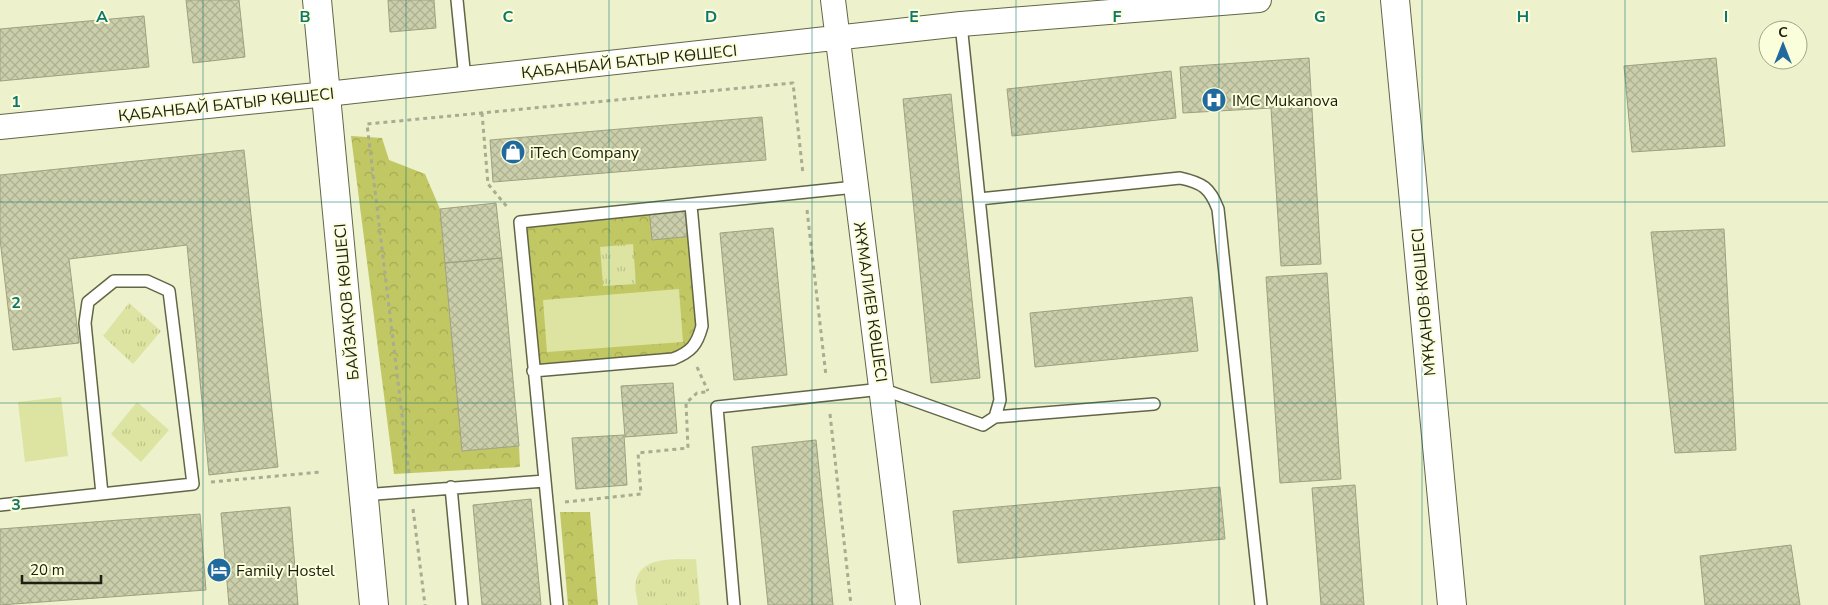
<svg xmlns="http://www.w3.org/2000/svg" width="1828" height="605" viewBox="0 0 1828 605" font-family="'Nunito Sans',sans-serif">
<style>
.forest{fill:url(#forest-crowns)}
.park{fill:url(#park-tufts)}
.pitch{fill:#dde3a1}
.building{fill:url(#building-cross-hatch);stroke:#9ea17f}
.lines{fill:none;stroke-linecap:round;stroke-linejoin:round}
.service-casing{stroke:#636646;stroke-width:14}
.minor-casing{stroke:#636646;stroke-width:26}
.tertiary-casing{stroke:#636646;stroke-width:30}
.secondary-casing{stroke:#636646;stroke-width:30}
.path{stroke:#a9ac8f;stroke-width:3;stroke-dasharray:4 4;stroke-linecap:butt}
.service{stroke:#fff;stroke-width:11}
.minor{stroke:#fff;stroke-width:24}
.tertiary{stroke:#fff;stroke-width:28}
.secondary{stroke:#fff;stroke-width:28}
.grid{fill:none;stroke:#0f766e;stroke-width:1;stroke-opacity:0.55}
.labels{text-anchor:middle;stroke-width:4;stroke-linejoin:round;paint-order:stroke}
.street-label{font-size:16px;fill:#1e1f11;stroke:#fbfeda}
.poi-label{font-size:16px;fill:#1e1f11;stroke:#fbfeda;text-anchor:start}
.grid-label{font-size:16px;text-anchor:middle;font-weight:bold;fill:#0f766e;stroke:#fbfeda;stroke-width:4;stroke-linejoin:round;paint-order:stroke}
</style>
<defs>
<pattern id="forest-crowns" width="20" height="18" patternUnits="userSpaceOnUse" patternTransform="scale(1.25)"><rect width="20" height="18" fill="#c1c763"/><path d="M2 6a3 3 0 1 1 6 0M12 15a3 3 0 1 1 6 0" fill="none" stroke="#a5aa55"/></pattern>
<pattern id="park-tufts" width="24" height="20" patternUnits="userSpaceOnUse" patternTransform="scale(1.25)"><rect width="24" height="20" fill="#dde3a1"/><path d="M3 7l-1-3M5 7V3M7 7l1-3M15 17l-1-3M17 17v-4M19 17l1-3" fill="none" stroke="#bdc28a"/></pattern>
<pattern id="building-cross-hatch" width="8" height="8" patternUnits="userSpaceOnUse" patternTransform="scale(1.25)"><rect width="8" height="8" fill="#cbceab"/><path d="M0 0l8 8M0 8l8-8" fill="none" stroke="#aeb092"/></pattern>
</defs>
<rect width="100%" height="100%" fill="#edf1cc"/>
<path class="forest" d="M 351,136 L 382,138 L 389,160 L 425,174 L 440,209 L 462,451 L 519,446 L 520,467 L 394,474 Z
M 691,205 L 702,326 L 690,352 L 533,371 L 520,222 Z
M 560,512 L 590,512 L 598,605 L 568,605 Z"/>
<path class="park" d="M 633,244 L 636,284 L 603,286 L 600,247 Z
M 129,303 L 161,331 L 133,364 L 103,336 Z
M 137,402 L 169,430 L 141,462 L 111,434 Z
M 696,559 L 700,605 L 638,605 C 637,598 634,589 636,582 C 640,555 676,560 696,559 Z"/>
<path class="pitch" d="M 679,289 L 683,342 L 547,352 L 543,300 Z
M 61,397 L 68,456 L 25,462 L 18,402 Z"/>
<path class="building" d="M 186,0 L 239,0 L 245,57 L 193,63 Z
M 388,0 L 434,0 L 436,28 L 390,32 Z
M 144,16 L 149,67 L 0,81 L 0,29 Z
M 1309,58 L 1321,264 L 1281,266 L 1271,108 L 1183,113 L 1180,67 Z
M 1716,58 L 1725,146 L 1632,152 L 1624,66 Z
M 1171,71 L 1176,118 L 1012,136 L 1007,89 Z
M 951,94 L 980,378 L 931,383 L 903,99 Z
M 762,117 L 766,160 L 493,182 L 490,140 Z
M 244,150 L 278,467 L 209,475 L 187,245 L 69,259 L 79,343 L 13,350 L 0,239 L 0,175 Z
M 496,203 L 502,258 L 445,263 L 440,209 Z
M 691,205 L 694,236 L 652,240 L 649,209 Z
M 773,228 L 787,375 L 734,380 L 720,233 Z
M 1724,229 L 1736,450 L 1675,453 L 1651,232 Z
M 502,258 L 519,446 L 462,451 L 445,263 Z
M 1327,273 L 1341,479 L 1280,483 L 1266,277 Z
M 1192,297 L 1198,351 L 1035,367 L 1030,313 Z
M 673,383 L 677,433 L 625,437 L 621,386 Z
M 624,435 L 627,485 L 576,489 L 572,438 Z
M 816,440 L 833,605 L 768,605 L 752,447 Z
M 1355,485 L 1364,605 L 1321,605 L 1312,488 Z
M 1220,487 L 1225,539 L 958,563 L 953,511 Z
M 531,499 L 541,605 L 482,605 L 473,505 Z
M 290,507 L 298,605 L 229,605 L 221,513 Z
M 200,514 L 206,590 L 0,605 L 0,529 Z
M 1791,545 L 1800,605 L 1705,605 L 1700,556 Z"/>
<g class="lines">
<defs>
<path id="service" d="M 457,0 L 465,79
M 979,199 L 1180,178 C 1203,183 1210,188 1218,209 L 1261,605
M 533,371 L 673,359 C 691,352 697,345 702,326 L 691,205
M 995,417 L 1154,404
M 451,487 L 462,605
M 363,495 L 545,481
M 0,505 L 193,484 L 169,291 L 147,281 L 114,281 L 88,302 L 85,323 L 102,494
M 557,605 L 520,222 L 855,187
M 734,605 L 717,407 L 882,389 L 983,425 L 995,417 L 1000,400 L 961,24"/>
<path id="minor" d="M 833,0 L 908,605
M 0,127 L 327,94 L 961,24 L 1259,0"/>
<path id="tertiary" d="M 317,0 L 374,605"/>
<path id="secondary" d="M 1395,0 L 1452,605"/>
</defs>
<use href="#service" class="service-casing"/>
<use href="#minor" class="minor-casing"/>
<use href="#tertiary" class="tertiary-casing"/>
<use href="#secondary" class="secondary-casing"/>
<path class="path" d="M 482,113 L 488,184 L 508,208
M 807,210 L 826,376
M 697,367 L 708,391
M 830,414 L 851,605
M 409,473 L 367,124 L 793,83 L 803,174
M 211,482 L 321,472
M 565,502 L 641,494 L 638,453 L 688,448 L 686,403 L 697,393 L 706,392
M 413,509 L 425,605"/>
<use href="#service" class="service"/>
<use href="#minor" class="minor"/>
<use href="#tertiary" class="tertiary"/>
<use href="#secondary" class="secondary"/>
</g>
<path class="grid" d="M 203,0 L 203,605M 406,0 L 406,605M 609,0 L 609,605M 812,0 L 812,605M 1016,0 L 1016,605M 1219,0 L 1219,605M 1422,0 L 1422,605M 1625,0 L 1625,605M 0,202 L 1828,202M 0,403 L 1828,403"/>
<defs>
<symbol id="hospital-disc" viewBox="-11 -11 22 22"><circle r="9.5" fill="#206a9d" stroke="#fbfeda"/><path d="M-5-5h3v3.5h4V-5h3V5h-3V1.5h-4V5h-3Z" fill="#fff"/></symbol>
<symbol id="shop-disc" viewBox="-11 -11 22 22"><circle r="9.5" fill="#206a9d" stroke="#fbfeda"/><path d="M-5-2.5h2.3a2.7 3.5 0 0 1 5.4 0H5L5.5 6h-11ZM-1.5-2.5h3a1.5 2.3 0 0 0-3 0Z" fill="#fff"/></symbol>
<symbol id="hotel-disc" viewBox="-11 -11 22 22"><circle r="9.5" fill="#206a9d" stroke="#fbfeda"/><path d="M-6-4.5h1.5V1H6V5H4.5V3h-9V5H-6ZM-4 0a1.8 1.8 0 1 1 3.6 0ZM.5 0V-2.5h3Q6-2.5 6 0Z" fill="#fff"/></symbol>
</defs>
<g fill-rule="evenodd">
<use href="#hospital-disc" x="1200" y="86" width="28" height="28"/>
<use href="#shop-disc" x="499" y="138" width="28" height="28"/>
<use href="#hotel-disc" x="205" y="556" width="28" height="28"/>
</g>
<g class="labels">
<g class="street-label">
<text transform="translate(629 61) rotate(-6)" y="6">ҚАБАНБАЙ БАТЫР КӨШЕСІ</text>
<text transform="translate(226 104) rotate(-6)" y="6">ҚАБАНБАЙ БАТЫР КӨШЕСІ</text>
<text transform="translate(346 302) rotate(-95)" y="6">БАЙЗАҚОВ КӨШЕСІ</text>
<text transform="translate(871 302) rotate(82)" y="6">ЖҰМАЛИЕВ КӨШЕСІ</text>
<text transform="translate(1423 302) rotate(-95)" y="6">МҰҚАНОВ КӨШЕСІ</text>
</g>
<g class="poi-label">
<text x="1232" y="106">IMC Mukanova</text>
<text x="530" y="158">iTech Company</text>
<text x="236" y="576">Family Hostel</text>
</g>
</g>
<g class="grid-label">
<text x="102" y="22">A</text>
<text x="305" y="22">B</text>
<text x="508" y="22">C</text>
<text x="711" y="22">D</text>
<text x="914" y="22">E</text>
<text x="1117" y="22">F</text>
<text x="1320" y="22">G</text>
<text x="1523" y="22">H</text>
<text x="1726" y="22">I</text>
<text x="16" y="107">1</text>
<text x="16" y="308">2</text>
<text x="16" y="510">3</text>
</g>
<g transform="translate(1783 45)"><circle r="24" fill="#fbfeda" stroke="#a3a58a"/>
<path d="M0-4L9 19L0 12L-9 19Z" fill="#206a9d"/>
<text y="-8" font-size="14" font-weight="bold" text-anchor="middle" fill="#1e1f11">С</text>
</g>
<path d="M22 575v8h79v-8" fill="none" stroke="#1e1f11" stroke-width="2.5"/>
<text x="30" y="575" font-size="15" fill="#1e1f11" stroke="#fbfeda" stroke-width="4" paint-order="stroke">20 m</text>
</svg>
